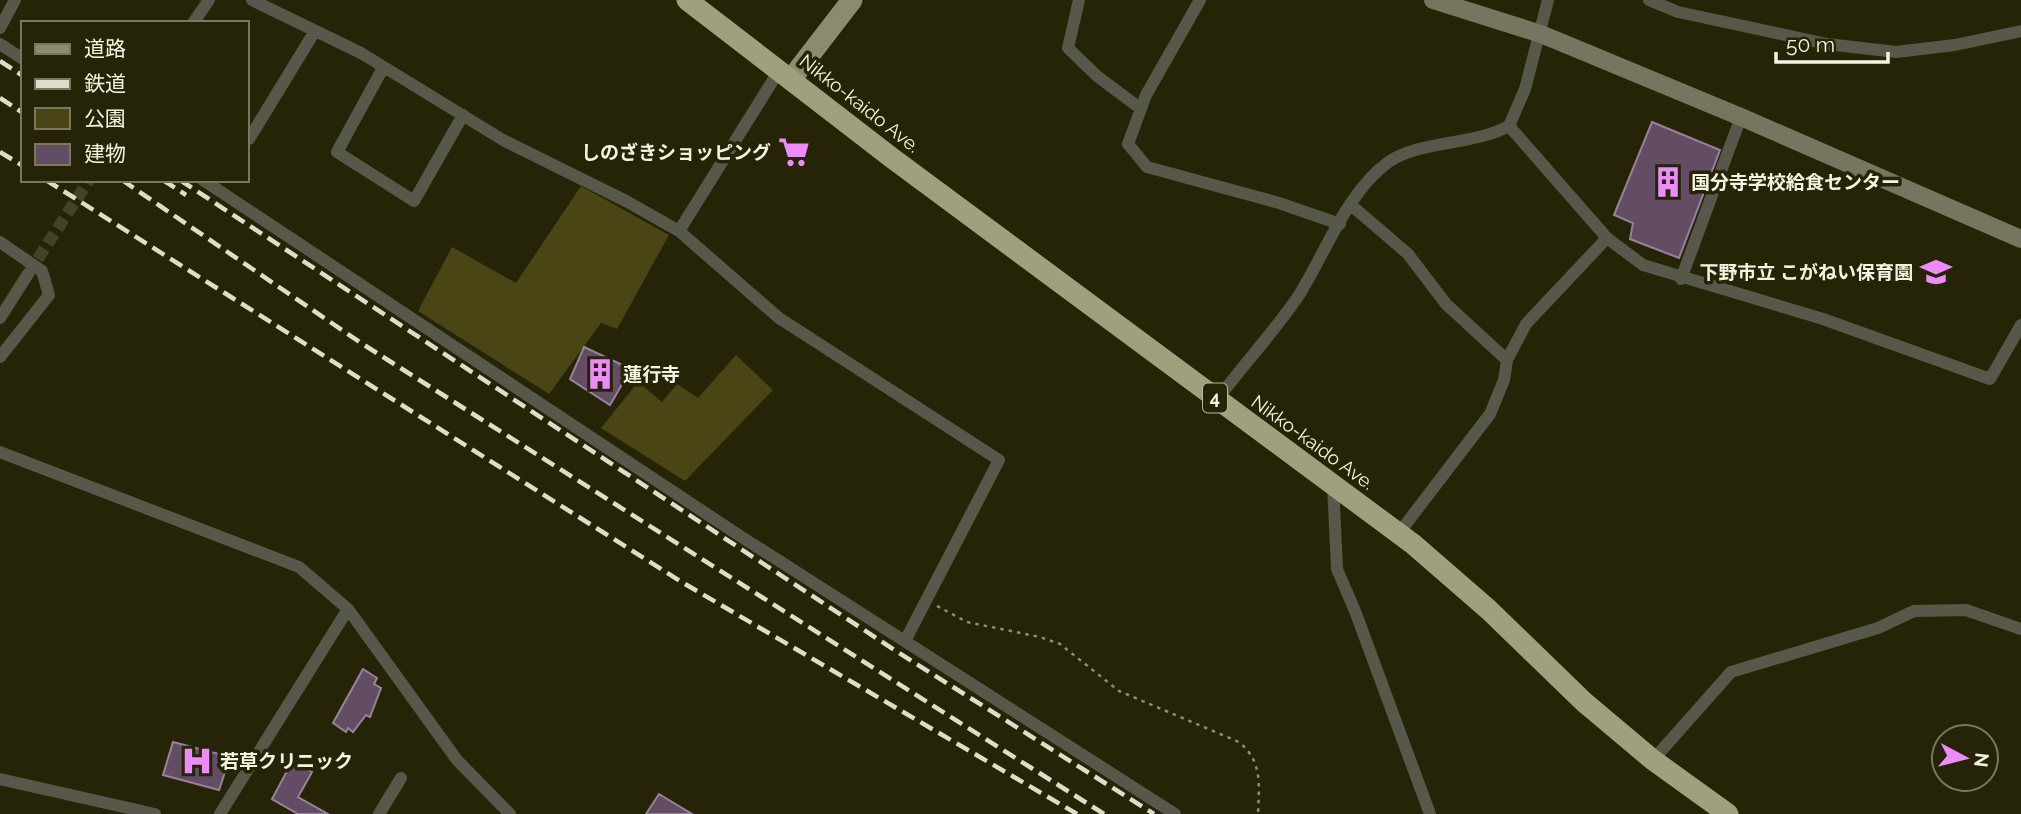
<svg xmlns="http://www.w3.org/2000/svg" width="2021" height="814" viewBox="0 0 2021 814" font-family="Raleway,'Noto Sans JP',sans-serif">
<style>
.green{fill:#494514}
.building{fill:#624d65;stroke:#98819b;stroke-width:2}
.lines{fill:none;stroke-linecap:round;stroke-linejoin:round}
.street-tunnel{stroke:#454327;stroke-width:12;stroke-dasharray:12 6;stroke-linecap:butt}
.path{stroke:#8f8d75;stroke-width:2.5;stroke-dasharray:3.5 5;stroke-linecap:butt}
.street{stroke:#58584a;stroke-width:12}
.secondary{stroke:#76755f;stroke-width:18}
.primary{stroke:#8c8b70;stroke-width:21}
.highway{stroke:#a1a07e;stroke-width:21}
.rail{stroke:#dfddca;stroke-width:4.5;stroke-dasharray:14 7;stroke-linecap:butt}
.labels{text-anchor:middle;stroke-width:7;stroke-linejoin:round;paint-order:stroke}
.shield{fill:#262406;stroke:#b7b6a0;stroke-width:2}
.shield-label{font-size:18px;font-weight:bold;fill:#f5f4e2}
.street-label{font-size:19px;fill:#f5f4e2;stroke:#262406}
.poi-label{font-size:19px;font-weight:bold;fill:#f5f4e2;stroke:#262406;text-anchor:start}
</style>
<rect width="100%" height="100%" fill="#262406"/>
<path class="green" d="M 581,186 L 669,235 L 617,329 L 601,323 L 549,394 L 418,311 L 452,247 L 516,283 Z
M 736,355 L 773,390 L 685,481 L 601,428 L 638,382 L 662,402 L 677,384 L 698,398 Z"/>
<path class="building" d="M 1652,122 L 1720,150 L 1679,258 L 1630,239 L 1633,223 L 1614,215 Z
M 584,347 L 631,369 L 610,405 L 570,379 Z
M 363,669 L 377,678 L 374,684 L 381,688 L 370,717 L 366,715 L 353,732 L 348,728 L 346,732 L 333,723 Z
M 173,742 L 230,757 L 219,790 L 163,775 Z
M 293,760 L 312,772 L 298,797 L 328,814 L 298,814 L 272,799 Z
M 659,794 L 692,814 L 646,814 Z"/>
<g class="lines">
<path class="street-tunnel" d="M 28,274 L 89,180"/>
<path class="path" d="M 937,606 L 967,622 L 1040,637 L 1060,644 L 1119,691 L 1239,742 C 1263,762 1259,785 1258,814"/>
<path class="street" d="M 252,0 L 361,53 L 503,140 L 626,201 L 679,231 L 779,318 L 999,460 L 905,641
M 1079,0 L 1068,48 L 1097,76 L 1141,109
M 1200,0 L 1146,95 L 1128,144 L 1147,167 L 1279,203 L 1340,224
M 1649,0 L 1678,12 L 1827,44 L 1896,52 L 1955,45 L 2021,31
M 193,23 L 209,0
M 0,28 L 15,0
M 0,44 L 23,59
M 383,68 L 337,152 L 414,201 L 463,115
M 249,139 L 315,31
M 203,180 L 737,534 L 1175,814
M 1351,205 L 1408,254 L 1446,304 L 1507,360
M 679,231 L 780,69
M 1607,238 L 1643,265 L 1823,319 L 1990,379 L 2021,325
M 0,242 L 42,271 L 49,295 L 0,357
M 1681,279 L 1741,117
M 0,318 L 28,274
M 1217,400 C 1243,365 1275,331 1299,295 C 1326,252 1346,194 1387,163 C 1419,140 1472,146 1509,126 L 1525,89 L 1548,0
M 0,452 L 299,567 L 348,609 L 457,760 L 510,814
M 1333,484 L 1337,569 L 1355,611 L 1430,814
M 1399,533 L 1490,414 L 1504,380 L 1507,360 L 1526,324 L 1607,238 L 1509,126
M 1653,760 L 1731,672 L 1878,628 L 1914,611 L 1966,610 L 2021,629
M 0,779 L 155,814
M 220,814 L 348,609
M 379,814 L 401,778"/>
<path class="secondary" d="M 1433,0 L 1541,34 L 1741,117 L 2021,239"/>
<path class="primary" d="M 792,78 L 852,0"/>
<path class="highway" d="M 687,0 L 892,158 L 1413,544 L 1489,610 L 1584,702 L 1653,760 L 1728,814"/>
<path class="rail" d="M 0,61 L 23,76
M 0,98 L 23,113
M 0,152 L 23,166
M 46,180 L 680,581 L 1077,814
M 122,180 L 361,343 L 1104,814
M 163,180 L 186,195
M 180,180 L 896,651 L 1154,814"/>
</g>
<defs>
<symbol id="supermarket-bare" viewBox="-9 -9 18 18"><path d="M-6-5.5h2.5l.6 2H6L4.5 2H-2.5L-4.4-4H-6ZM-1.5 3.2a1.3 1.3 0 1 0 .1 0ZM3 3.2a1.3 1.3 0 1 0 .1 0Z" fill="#ec8cfb" stroke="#262406" stroke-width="2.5" paint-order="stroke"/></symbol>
<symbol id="building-bare" viewBox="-9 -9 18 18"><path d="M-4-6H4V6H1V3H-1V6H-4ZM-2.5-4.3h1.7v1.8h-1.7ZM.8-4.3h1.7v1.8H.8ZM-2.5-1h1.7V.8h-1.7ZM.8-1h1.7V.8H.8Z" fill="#ec8cfb" stroke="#262406" stroke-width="2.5" paint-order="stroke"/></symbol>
<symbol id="school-bare" viewBox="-9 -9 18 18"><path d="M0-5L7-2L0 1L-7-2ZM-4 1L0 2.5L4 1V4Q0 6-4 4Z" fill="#ec8cfb" stroke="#262406" stroke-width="2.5" paint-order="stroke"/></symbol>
<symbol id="hospital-bare" viewBox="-9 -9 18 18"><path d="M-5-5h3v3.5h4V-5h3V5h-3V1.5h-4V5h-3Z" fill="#ec8cfb" stroke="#262406" stroke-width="2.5" paint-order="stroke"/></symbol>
</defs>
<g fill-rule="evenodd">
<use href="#supermarket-bare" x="772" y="130" width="44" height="44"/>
<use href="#building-bare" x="1646" y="160" width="44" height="44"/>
<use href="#school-bare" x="1914" y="250" width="44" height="44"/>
<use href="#building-bare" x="578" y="352" width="44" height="44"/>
<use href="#hospital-bare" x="175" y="739" width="44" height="44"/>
</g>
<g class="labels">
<rect class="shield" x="1203" y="383.5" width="24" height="29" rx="5"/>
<g class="shield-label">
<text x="1215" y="404">4</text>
</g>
<g class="street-label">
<text transform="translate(860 103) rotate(38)" y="7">Nikko-kaido Ave.</text>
<text transform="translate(1313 442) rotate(36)" y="7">Nikko-kaido Ave.</text>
</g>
<g class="poi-label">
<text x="771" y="159" text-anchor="end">しのざきショッピング</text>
<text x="1691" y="189">国分寺学校給食センター</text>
<text x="1913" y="279" text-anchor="end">下野市立 こがねい保育園</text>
<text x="623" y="381">蓮行寺</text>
<text x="220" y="768">若草クリニック</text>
</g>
</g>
<rect x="21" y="21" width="228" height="161" fill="#262406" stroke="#79775e" stroke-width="2"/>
<rect x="35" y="44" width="35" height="10" fill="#8c8b70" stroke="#79775e" stroke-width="2"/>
<text x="84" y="56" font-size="21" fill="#f5f4e2">道路</text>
<rect x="35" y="79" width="35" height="10" fill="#dfddca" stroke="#79775e" stroke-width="2"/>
<text x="84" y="91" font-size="21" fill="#f5f4e2">鉄道</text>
<rect x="35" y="108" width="35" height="21" fill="#494514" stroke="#79775e" stroke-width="2"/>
<text x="84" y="126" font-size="21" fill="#f5f4e2">公園</text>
<rect x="35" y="144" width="35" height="21" fill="#624d65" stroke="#79775e" stroke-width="2"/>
<text x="84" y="161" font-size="21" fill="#f5f4e2">建物</text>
<g transform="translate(1965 758) rotate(97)"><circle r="33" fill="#262406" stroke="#79775e" stroke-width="2"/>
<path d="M0-5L12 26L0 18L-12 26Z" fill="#ec8cfb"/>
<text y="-10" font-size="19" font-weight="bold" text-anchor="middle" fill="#f5f4e2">N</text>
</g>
<path d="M1776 52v10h112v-10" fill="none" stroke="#f5f4e2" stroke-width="3.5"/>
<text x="1786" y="52" font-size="21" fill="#f5f4e2" stroke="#262406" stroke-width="5" paint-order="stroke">50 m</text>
</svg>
